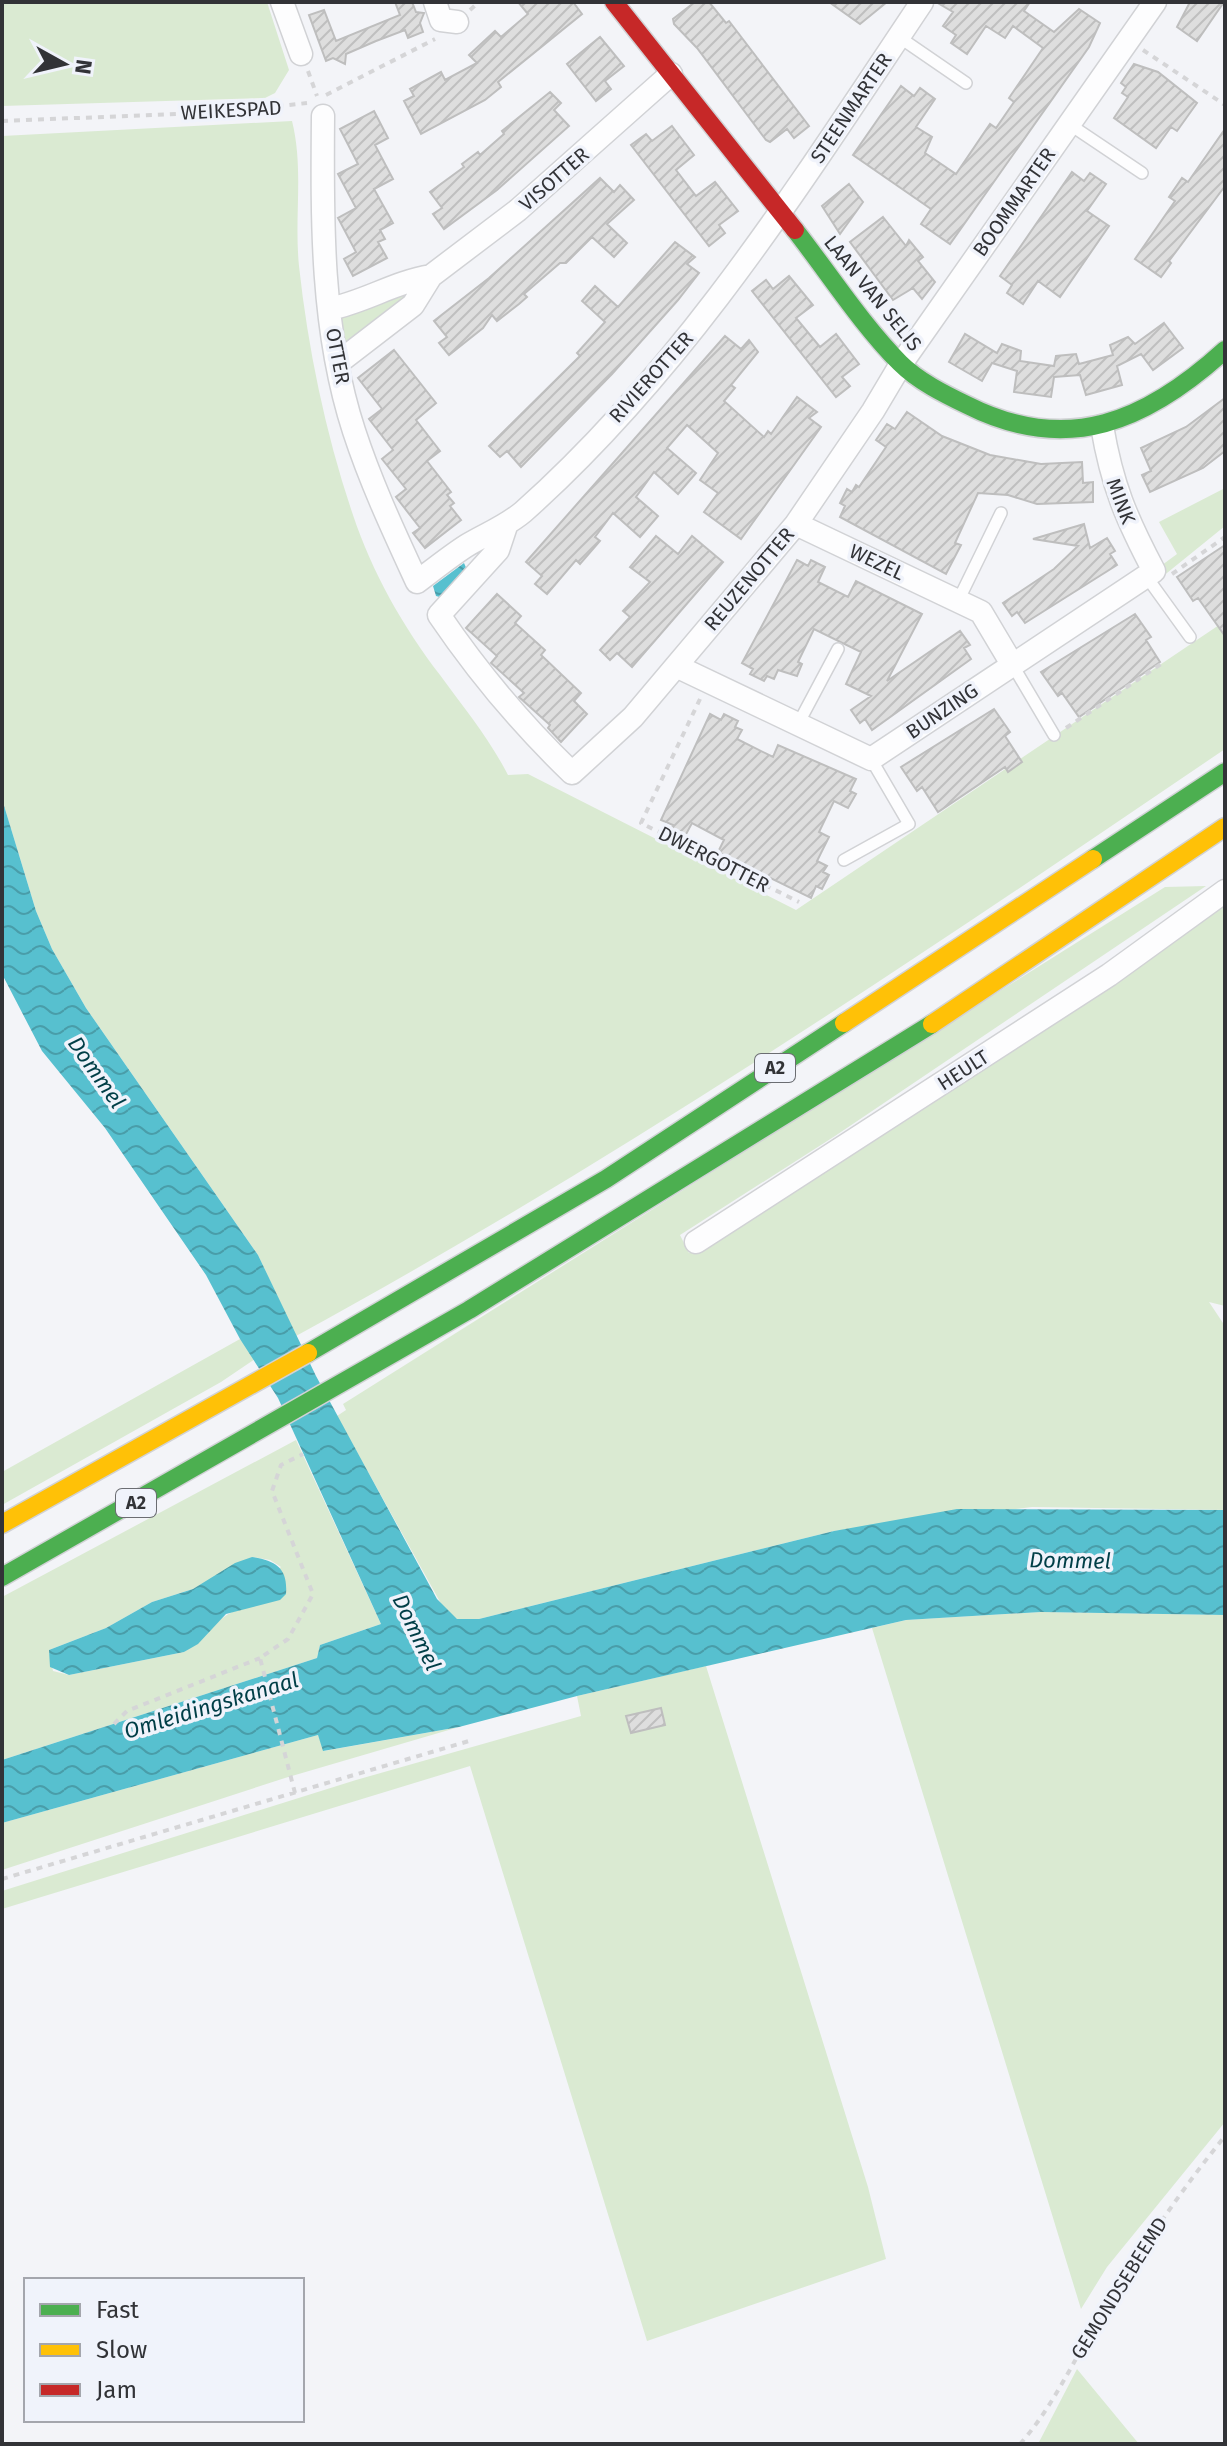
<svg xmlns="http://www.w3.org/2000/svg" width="1227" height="2446" viewBox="0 0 1227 2446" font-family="'Fira Sans',sans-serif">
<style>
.grass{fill:#daead2;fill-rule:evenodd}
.water{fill:url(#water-waves)}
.building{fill:url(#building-hatch);stroke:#bebebe;stroke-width:2}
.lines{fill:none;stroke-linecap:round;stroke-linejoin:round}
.lane-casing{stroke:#d1d2d5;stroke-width:14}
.street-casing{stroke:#d1d2d5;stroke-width:25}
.fast-casing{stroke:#d1d2d5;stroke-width:21}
.slow-casing{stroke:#d1d2d5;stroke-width:21}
.jam-casing{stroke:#d1d2d5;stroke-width:21}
.path{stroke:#d5d5d7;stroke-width:4;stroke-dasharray:6 6;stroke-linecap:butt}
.lane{stroke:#fdfdfe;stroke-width:11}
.street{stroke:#fdfdfe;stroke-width:22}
.fast{stroke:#4caf50;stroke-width:18}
.slow{stroke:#ffc107;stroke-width:18}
.jam{stroke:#c62828;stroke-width:18}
.labels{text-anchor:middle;stroke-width:7;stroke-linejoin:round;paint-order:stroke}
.shield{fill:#f0f3fb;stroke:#6b6d72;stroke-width:2}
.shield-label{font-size:18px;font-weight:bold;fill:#323337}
.street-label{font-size:20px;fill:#323337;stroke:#f0f3fb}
.water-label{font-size:22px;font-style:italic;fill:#003e47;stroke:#f0f3fb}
</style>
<defs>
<pattern id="water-waves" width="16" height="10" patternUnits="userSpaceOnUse" patternTransform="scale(2)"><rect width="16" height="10" fill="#57c0cf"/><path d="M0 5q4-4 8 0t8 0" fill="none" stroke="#499da9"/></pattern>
<pattern id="building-hatch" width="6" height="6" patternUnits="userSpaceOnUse" patternTransform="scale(2)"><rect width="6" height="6" fill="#dedede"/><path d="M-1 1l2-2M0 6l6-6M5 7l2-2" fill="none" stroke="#bfbfbf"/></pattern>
</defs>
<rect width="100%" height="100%" fill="#f3f4f8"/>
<path class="grass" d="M 2,2 L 267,2 L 289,70 L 275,93 L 265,98 L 2,106 Z
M 292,121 C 304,169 294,216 299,266 C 308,349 326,436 353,515 C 372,572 403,627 440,675 C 464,708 489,738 508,775 L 528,774 L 796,910 L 1225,621 L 1225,749 C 922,955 617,1161 296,1336 L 258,1255 L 86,1008 L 52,949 L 36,911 L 2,799 L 2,136 Z
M 409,284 L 416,291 L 345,344 L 340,315 Z
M 1225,488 L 1225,526 L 1162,577 L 1158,568 L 1177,554 L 1159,522 Z
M 1206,886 L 835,1136 L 680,1235 L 689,1253 C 875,1147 1051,1026 1225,903 L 1225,1306 L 1209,1302 L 1225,1326 L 1225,1510 L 1032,1507 L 834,1531 L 479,1619 L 457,1619 L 444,1609 L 337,1416 L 346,1410 L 343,1404 L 1165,887 Z
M 240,1339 L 255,1359 L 221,1382 L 2,1505 L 2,1472 Z
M 296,1440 L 381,1624 L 320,1645 L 317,1658 L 2,1760 L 2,1597 ZM 252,1557 L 270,1560 L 281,1567 L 235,1611 C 216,1618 202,1641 184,1652 L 69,1675 L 53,1671 L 49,1650 L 106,1628 L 152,1602 L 193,1589 Z
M 1041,1612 L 1225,1615 L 1225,2122 L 1107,2267 L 1081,2309 L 872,1628 L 906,1620 Z
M 706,1666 L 868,2187 L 886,2259 L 647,2341 L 470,1766 L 2,1909 L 2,1891 L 356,1780 L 581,1716 L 577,1696 Z
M 459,1727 L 285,1778 L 2,1870 L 2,1823 L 318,1735 L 324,1751 Z
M 1077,2369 L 1139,2444 L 1038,2444 Z"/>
<path class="water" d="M 464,563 L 468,572 L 443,598 L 436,596 L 433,586 Z
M 2,799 L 36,911 L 52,949 L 86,1008 L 258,1255 L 316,1376 L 437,1599 L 457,1619 L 479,1619 L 834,1531 L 957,1509 L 1225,1510 L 1225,1615 L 1041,1612 L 906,1620 L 577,1696 L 459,1727 L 323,1751 L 318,1735 L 2,1823 L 2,1760 L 317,1658 L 320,1645 L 381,1624 L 278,1398 L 240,1339 L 206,1275 L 105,1128 L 42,1051 L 2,974 Z
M 252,1557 C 276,1561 288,1568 286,1594 L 280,1600 L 226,1614 L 198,1644 L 184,1652 L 69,1675 L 50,1667 L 49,1650 L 106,1628 L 152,1602 L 193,1589 L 235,1563 Z"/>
<path class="building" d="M 395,2 L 412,2 L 416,12 L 424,13 L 420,23 L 423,32 L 408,38 L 405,30 L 376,41 L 346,54 L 345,64 L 333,58 L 326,61 L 309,15 L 324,10 L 336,41 L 400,15 Z
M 518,2 L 573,2 L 582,14 L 498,82 L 501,87 L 485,100 L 421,134 L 404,101 L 414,96 L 410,89 L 441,72 L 445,80 L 477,63 L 469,55 L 495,31 L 501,37 L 528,14 Z
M 695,2 L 709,2 L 726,23 L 729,21 L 809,126 L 794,138 L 787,129 L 770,142 L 766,140 L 697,48 L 674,24 L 673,19 Z
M 829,2 L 887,2 L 860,24 Z
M 936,2 L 1030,2 L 1024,11 L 1054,32 L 1079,9 L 1100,23 L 1089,47 L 950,244 L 921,224 L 931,209 L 853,155 L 901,86 L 914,96 L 920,88 L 935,99 L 916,127 L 932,137 L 925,153 L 956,174 L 990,124 L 996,128 L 1014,102 L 1009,98 L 1043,48 L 1013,26 L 1005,38 L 986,26 L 967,54 L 951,43 L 956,35 L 943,26 L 953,12 Z
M 1190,2 L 1224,2 L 1197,41 L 1177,27 Z
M 600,37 L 624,66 L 605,81 L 611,89 L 596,101 L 567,64 Z
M 1134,64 L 1158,72 L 1197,103 L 1177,131 L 1171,127 L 1156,148 L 1114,118 L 1128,97 L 1122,93 L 1126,87 L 1121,83 Z
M 550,92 L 561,103 L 554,110 L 569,126 L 497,190 L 444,229 L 433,214 L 442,208 L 430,192 L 464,167 L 462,164 L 478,152 L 480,155 L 504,134 L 502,131 Z
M 374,111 L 388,138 L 375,145 L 393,179 L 374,189 L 393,223 L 380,230 L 385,239 L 378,242 L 387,258 L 353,276 L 344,259 L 356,252 L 338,218 L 356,208 L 338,174 L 358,164 L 340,129 Z
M 672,126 L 694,155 L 676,170 L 696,196 L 715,182 L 738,211 L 719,225 L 725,233 L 709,246 L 631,145 L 646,134 L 652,141 Z
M 1225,129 L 1225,186 L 1169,261 L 1171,263 L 1161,277 L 1135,259 L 1175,201 L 1169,197 L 1182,178 L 1188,182 Z
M 1072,172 L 1084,181 L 1090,173 L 1106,184 L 1087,211 L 1109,226 L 1060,297 L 1038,281 L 1023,304 L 1007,293 L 1012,285 L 1000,276 Z
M 600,178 L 614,192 L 620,185 L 634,200 L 607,224 L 627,243 L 614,257 L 592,237 L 566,263 L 560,263 L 524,294 L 527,297 L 519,304 L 497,321 L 492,315 L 483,328 L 449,355 L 439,343 L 447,337 L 434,321 L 489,278 Z
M 849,184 L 863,202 L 840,234 L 822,206 Z
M 883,217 L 906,246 L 909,240 L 923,257 L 918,261 L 935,282 L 922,299 L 913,288 L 893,300 L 850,242 Z
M 675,242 L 695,257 L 687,264 L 699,273 L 678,300 L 612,374 L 521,467 L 507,451 L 500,457 L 489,446 L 580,356 L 577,353 L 605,322 L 582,301 L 595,286 L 618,307 Z
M 789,276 L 813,305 L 796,318 L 820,347 L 836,334 L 859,364 L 842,377 L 850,386 L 836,397 L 752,291 L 766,280 L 773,289 Z
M 1164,323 L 1183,348 L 1153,370 L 1141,354 L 1117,366 L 1122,385 L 1086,395 L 1080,375 L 1054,377 L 1051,397 L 1014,392 L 1017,371 L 992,363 L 982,381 L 949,362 L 965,334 L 997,353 L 1002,344 L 1021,351 L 1020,361 L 1054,366 L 1056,356 L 1076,354 L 1079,364 L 1113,355 L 1110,345 L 1128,337 L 1135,344 Z
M 725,336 L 741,349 L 749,340 L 758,352 L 731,385 L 735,388 L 724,401 L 764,437 L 768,431 L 771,434 L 797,397 L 817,412 L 809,418 L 821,427 L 741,539 L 704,512 L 718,493 L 700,480 L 718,453 L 687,425 L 667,448 L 696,473 L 678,494 L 654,472 L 636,497 L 658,516 L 640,537 L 613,513 L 595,537 L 600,541 L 580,564 L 576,560 L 547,594 L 535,584 L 542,576 L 526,562 Z
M 394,350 L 436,403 L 416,420 L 440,451 L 427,461 L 451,492 L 447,495 L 454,503 L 450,506 L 461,520 L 425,548 L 413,533 L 420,528 L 396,497 L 406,489 L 382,459 L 393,450 L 369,419 L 382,409 L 358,378 Z
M 1225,398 L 1225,451 L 1203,468 L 1150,492 L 1142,475 L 1151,471 L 1141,448 L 1186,427 Z
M 907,412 L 942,436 L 990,455 L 1041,464 L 1082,462 L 1083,483 L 1093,482 L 1093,502 L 1037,504 L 1008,495 L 978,493 L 955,543 L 961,545 L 946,574 L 840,517 L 845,506 L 840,503 L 847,489 L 852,492 L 856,485 L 859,487 L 886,447 L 876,440 L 887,424 L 895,429 Z
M 1084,524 L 1090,548 L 1107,538 L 1115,551 L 1110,554 L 1117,565 L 1025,623 L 1017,612 L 1012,616 L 1003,603 L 1054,569 L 1078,546 L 1033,539 Z
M 656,536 L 678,554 L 692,536 L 723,562 L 632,667 L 617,653 L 610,660 L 600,650 L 630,617 L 623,611 L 650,582 L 630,567 Z
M 1225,545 L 1225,636 L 1198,598 L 1193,601 L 1177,577 Z
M 797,560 L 808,566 L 811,560 L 825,567 L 818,582 L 848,597 L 856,581 L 922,614 L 887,681 L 960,631 L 970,645 L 964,648 L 971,659 L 872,730 L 865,719 L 860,723 L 851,710 L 871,696 L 846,684 L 861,652 L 814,629 L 798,662 L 802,664 L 797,676 L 778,670 L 774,679 L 767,676 L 764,681 L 750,674 L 753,669 L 742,663 Z
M 497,594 L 521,616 L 515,623 L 545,650 L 541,655 L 581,693 L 574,701 L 587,714 L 561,742 L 548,728 L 550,725 L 519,697 L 524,693 L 491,663 L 497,656 L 466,628 Z
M 1135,614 L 1151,637 L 1146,640 L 1160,662 L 1079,717 L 1062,693 L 1058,696 L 1041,672 Z
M 994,709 L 1010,732 L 1005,736 L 1022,762 L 1008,772 L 1005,767 L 938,812 L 922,787 L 917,791 L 901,767 Z
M 710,714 L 721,720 L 724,714 L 738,721 L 735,727 L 742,730 L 737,739 L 773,757 L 778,745 L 856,779 L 850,791 L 856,794 L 848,808 L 834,801 L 819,832 L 829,837 L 817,861 L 827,866 L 823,872 L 829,875 L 822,889 L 816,886 L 811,898 L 718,852 L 724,840 L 692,823 L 684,838 L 670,831 L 673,825 L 661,820 Z
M 661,1708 L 665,1725 L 631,1733 L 626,1716 Z"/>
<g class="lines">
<defs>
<path id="lane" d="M 899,37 L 966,83
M 1069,124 L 1142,173
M 1146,576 L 1190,637
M 958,601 L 1001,513
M 1012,664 L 1054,735
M 797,726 L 838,649
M 844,860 L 909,824 L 871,759"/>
<path id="street" d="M 282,2 L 301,54
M 435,2 L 441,20 L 457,22
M 323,116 C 322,221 321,330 354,431 C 371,483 394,532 417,582 C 433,570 449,557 466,546 C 486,534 505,527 523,512 C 686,367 802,181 922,2
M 329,309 C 365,302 394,282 431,276
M 339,362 L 413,305 L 431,276 L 518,210 L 671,74
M 796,524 L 981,612 L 1012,664
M 506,526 L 498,550 L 439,615 C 479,674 521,724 572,773 L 633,717 L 796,524 L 873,411 L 901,364 L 1155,2
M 676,666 L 871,759 L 1154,571 C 1126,518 1112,485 1102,426
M 696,1242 L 1109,975 L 1225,891"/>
<path id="fast" d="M 795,230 C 828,272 862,325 900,363 C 918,381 944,394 967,405 C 1068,456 1147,421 1225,350
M 1093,859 L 1225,772
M 308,1353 L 606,1179 L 844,1023
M 2,1577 L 469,1310 L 932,1024"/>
<path id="slow" d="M 844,1023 L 1093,859
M 932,1024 L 1225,827
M 2,1524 L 308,1353"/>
<path id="jam" d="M 614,2 L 795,230"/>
</defs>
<use href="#lane" class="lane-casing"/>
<use href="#street" class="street-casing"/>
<use href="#fast" class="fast-casing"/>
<use href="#slow" class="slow-casing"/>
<use href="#jam" class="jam-casing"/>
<path class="path" d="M 470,10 L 479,2
M 1143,50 L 1225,105
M 308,71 L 317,96
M 326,95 L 435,39
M 2,121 L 227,112 L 307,103
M 1172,574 L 1225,537
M 700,699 L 641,823 L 799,902
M 1066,728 L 1164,662
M 114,1724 L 127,1711 L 260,1658
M 295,1793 L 260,1658 L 288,1639 L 313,1594 L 272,1491 L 281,1465 L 303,1454
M 2,1879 L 469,1741
M 1020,2444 C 1053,2407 1073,2361 1099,2319 C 1137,2255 1178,2194 1225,2136"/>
<use href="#lane" class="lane"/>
<use href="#street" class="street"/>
<use href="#fast" class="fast"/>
<use href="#slow" class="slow"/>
<use href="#jam" class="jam"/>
</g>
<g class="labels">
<g class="shield">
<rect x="755" y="1054" width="40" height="28" rx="6"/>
<rect x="116" y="1489" width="40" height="28" rx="6"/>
</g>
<g class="shield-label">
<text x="775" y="1074">A2</text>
<text x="136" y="1509">A2</text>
</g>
<g class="street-label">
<text transform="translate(851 108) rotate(-56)" y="7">STEENMARTER</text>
<text transform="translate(231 110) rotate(-3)" y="7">WEIKESPAD</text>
<text transform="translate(554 179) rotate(-41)" y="7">VISOTTER</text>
<text transform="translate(1014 202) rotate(-55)" y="7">BOOMMARTER</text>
<text transform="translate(873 293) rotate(51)" y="7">LAAN VAN SELIS</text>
<text transform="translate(338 356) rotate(79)" y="7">OTTER</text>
<text transform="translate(651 377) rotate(-48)" y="7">RIVIEROTTER</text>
<text transform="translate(1121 501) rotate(69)" y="7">MINK</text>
<text transform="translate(877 562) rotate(25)" y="7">WEZEL</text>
<text transform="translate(749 579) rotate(-50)" y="7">REUZENOTTER</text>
<text transform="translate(942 711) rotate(-34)" y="7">BUNZING</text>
<text transform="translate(714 859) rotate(27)" y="7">DWERGOTTER</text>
<text transform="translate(963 1070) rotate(-33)" y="7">HEULT</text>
<text transform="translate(1119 2288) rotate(-58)" y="7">GEMONDSEBEEMD</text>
</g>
<g class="water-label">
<text transform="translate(97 1072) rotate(55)" y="8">Dommel</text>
<text transform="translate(1070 1560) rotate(1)" y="8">Dommel</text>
<text transform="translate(417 1632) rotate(64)" y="8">Dommel</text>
<text transform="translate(211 1705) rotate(-17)" y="8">Omleidingskanaal</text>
</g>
</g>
<rect width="1227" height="2446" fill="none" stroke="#323337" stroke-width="8"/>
<rect x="24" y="2278" width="280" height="144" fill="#f0f3fb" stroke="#a4a6ad" stroke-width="2"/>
<rect x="40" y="2304" width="40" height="12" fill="#4caf50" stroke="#a4a6ad" stroke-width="2"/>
<text x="96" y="2318" font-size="24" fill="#323337">Fast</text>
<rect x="40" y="2344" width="40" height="12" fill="#ffc107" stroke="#a4a6ad" stroke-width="2"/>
<text x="96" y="2358" font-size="24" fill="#323337">Slow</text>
<rect x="40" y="2384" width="40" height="12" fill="#c62828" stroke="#a4a6ad" stroke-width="2"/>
<text x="96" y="2398" font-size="24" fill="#323337">Jam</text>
<g transform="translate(64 64) rotate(98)" stroke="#f0f3fb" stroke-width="6" paint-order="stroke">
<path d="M0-6L14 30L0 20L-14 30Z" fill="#323337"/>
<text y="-12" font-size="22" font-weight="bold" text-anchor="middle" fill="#323337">N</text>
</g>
</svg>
